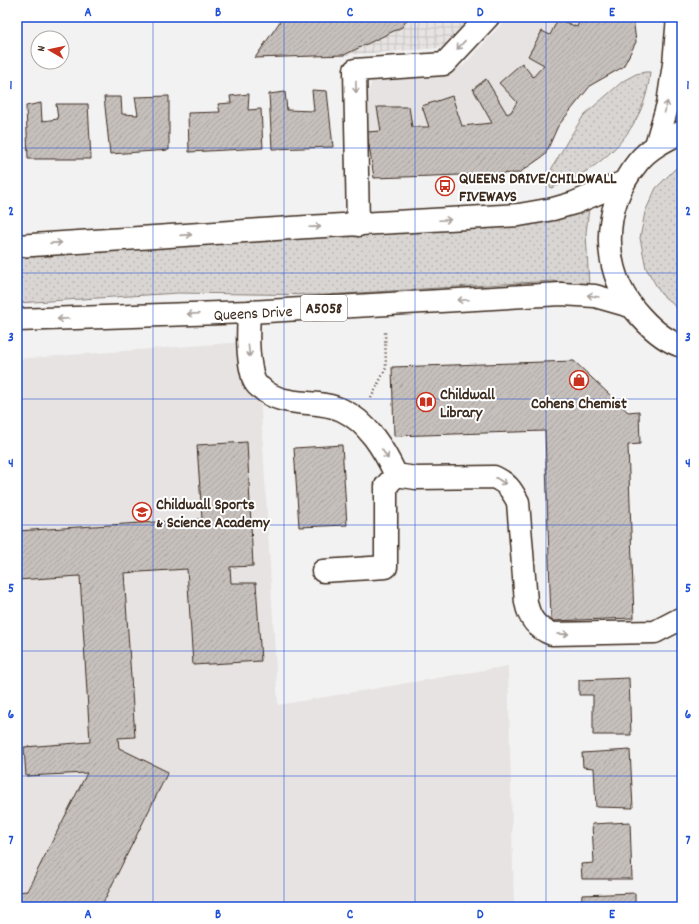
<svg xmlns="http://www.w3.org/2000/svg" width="699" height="924" viewBox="0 0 699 924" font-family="Dekko,sans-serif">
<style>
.built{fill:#e6e3e2}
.industrial{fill:url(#industrial-grid)}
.grass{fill:url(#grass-dots);stroke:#8a8078}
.building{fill:url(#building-hatch);stroke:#3b2a1e}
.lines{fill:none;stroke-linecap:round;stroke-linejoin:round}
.minor-casing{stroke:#3b2a1e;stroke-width:25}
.major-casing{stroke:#3b2a1e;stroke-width:25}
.highway-casing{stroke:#3b2a1e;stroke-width:25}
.path{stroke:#3b2a1e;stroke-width:2.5;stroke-dasharray:1 3;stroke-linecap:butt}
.minor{stroke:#fff;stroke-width:22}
.major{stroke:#fff;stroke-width:22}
.highway{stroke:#fff;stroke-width:22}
.oneway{stroke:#a79f9a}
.grid{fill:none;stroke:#1d4ed8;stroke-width:1;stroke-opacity:0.55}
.labels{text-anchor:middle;stroke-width:4;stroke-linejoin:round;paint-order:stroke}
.shield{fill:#fff;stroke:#766a62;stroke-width:1}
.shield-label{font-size:15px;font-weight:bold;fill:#3b2a1e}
.poi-label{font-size:16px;font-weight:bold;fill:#3b2a1e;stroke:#fff;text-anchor:start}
.street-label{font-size:16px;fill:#3b2a1e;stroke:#fff}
.neatline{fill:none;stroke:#1d4ed8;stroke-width:1.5}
.grid-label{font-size:13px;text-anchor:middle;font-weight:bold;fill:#1d4ed8}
</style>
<defs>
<pattern id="industrial-grid" width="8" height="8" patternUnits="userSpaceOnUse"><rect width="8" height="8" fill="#e6e3e2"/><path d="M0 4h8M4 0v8" fill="none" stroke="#c6c3c1"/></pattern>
<pattern id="grass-dots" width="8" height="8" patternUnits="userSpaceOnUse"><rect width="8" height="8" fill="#d8d5d2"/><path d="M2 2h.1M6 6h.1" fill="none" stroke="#bab7b4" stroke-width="1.8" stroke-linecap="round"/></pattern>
<pattern id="building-hatch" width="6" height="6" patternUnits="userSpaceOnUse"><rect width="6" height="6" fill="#c6c0bd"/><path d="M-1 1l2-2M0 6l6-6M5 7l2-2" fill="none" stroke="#aba5a2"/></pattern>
</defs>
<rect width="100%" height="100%" fill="#f3f2f2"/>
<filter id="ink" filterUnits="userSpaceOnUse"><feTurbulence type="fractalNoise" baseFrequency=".025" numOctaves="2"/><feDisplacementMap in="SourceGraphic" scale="8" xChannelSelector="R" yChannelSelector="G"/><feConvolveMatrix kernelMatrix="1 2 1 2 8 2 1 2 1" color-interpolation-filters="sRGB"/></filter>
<g filter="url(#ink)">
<path class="built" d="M 508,17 L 633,17 L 636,42 L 623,67 L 591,85 L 558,126 L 545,155 L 519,173 L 374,178 L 367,132 L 366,98 L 372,81 L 463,66 Z
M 257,341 L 278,705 L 508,666 L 514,907 L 17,907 L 17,359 Z"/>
<path class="industrial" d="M 283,17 L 482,17 L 455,47 L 344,55 L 255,58 Z"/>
<path class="grass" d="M 645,72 L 650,72 C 646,128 603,170 551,188 L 549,183 L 552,168 L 568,140 L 584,115 L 623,81 L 636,74 Z
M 682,165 L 682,312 L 661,294 L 646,268 L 640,238 L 645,212 L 656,188 L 675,169 Z
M 589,208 L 586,233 L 589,286 L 552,281 L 325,295 L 178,293 L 17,303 L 17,254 Z"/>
<path class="building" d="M 283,17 L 409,17 L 402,27 L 344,55 L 255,58 Z
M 581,17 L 633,17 L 636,42 L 623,67 L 591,85 L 558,126 L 545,155 L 519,173 L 374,178 L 367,132 L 381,131 L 377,107 L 409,107 L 412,127 L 429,127 L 422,106 L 452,96 L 462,126 L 492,123 L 473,89 L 486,79 L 507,114 L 511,112 L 517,102 L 499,83 L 522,63 L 533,77 L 544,65 L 528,56 L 542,31 L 550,35 L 558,19 L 577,27 Z
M 312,90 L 327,91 L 333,147 L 272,149 L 269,94 L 285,92 L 287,110 L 314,111 Z
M 249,94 L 248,110 L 261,109 L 263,148 L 189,152 L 188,113 L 220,112 L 218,104 L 231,103 L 230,96 Z
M 169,96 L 169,150 L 110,154 L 104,97 L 121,97 L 122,114 L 138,115 L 135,97 Z
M 41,103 L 42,121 L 58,119 L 56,104 L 88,104 L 91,159 L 28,159 L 26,106 Z
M 574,361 L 628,412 L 639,411 L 640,444 L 628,445 L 634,618 L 551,621 L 545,431 L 394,436 L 392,367 Z
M 247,442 L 253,566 L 230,567 L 231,583 L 256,583 L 261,661 L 193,665 L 187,569 L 124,573 L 135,737 L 118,738 L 119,748 L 168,772 L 101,907 L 17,907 L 17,892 L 27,891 L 87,773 L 26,776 L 24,747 L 90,742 L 80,576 L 17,580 L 17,531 L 202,519 L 197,445 Z
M 342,445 L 347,525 L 299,527 L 294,448 Z
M 629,678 L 631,735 L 593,735 L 593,695 L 579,695 L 579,680 Z
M 630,750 L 633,808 L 596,807 L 594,768 L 583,767 L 582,753 Z
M 630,822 L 632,879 L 582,879 L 581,864 L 594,863 L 592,824 Z
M 635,893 L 635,907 L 581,907 L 582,895 Z"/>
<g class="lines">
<defs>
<path id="minor" d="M 358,225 L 355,70 L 444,64 L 488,17
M 249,312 C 248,333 247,353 252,373 C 253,376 253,380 255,382 C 256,384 259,387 261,388 C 283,409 317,398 342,410 C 368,422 384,450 396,475 L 416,478 L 494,477 C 507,483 511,489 518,502 L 526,602 C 529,618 536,628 552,634 L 655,632 L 682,618
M 323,571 L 386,567 L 386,486 L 396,475"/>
<path id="major" d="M 656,145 L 668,104 L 674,64 L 678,17"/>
<path id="highway" d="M 682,132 C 666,140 649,148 638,162 C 600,208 600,274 641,317 C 652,329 665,341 682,346
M 17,246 L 307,227 L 519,215 L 553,209 L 574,203 L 624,182
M 17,320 L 249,312 L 561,294 L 595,296 L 630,306"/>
</defs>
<use href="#minor" class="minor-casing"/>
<use href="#major" class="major-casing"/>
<use href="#highway" class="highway-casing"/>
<path class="path" d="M 371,398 L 386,368 L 385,330"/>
<use href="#minor" class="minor"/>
<use href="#major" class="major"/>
<use href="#highway" class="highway"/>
</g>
<defs><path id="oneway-shaft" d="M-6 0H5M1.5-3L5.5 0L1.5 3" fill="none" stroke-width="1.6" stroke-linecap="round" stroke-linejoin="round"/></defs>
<g class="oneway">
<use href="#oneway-shaft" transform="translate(461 45) rotate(133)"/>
<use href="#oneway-shaft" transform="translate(356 87) rotate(89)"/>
<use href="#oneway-shaft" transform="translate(666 107) rotate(-76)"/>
<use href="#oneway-shaft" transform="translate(445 220) rotate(-3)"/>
<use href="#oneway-shaft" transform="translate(315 227) rotate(-2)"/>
<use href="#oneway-shaft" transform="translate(186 235) rotate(-4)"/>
<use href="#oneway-shaft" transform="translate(56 243) rotate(-4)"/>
<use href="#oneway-shaft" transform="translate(593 296) rotate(-171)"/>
<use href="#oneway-shaft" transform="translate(463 300) rotate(177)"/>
<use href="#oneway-shaft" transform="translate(193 314) rotate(178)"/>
<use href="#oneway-shaft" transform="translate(63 319) rotate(178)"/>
<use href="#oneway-shaft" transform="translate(249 351) rotate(84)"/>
<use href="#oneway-shaft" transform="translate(385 454) rotate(57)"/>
<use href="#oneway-shaft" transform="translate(501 481) rotate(33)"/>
<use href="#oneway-shaft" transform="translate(563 634) rotate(-1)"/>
</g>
</g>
<path class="grid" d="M 153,17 L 153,907M 284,17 L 284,907M 415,17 L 415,907M 546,17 L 546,907M 17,148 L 682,148M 17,273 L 682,273M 17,399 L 682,399M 17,525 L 682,525M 17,651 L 682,651M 17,776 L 682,776"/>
<defs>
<symbol id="bus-ring" viewBox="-11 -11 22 22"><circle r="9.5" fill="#fff" stroke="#c8321e" stroke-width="1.5"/><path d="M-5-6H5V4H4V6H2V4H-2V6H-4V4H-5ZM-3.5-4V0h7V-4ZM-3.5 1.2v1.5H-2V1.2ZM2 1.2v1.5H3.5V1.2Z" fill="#c8321e"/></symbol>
<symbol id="shop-ring" viewBox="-11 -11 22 22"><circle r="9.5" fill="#fff" stroke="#c8321e" stroke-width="1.5"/><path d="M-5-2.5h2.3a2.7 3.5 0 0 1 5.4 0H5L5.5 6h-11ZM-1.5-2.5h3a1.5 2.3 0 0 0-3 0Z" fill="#c8321e"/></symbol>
<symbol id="library-ring" viewBox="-11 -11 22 22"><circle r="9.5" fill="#fff" stroke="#c8321e" stroke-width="1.5"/><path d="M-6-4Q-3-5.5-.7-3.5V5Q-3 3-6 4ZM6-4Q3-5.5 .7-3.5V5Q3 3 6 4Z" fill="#c8321e"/></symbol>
<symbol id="school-ring" viewBox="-11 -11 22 22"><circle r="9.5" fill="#fff" stroke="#c8321e" stroke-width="1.5"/><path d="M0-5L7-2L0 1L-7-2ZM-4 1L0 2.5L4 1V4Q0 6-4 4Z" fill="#c8321e"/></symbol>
</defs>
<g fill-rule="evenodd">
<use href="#bus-ring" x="434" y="175" width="22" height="22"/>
<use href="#shop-ring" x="568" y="369" width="22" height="22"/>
<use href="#library-ring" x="415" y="391" width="22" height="22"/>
<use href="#school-ring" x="131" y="501" width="22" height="22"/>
</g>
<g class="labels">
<rect class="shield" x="301" y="295" width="46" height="26" rx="3"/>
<g class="shield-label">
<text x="324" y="313">A5058</text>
</g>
<g class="poi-label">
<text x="459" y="183">QUEENS DRIVE/CHILDWALL<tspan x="459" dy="18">FIVEWAYS</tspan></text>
<text x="440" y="399">Childwall<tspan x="440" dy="18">Library</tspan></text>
<text x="579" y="408" text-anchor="middle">Cohens Chemist</text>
<text x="156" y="509">Childwall Sports<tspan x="156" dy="18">&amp; Science Academy</tspan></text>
</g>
<g class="street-label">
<text transform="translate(253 312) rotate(-3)" y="6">Queens Drive</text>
</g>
</g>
<rect width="699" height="924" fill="none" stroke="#fff" stroke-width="44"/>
<g transform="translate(50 50) rotate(279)"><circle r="19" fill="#ffffff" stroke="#b1aaa5"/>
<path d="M0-3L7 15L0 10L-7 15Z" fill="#c8321e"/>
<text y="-6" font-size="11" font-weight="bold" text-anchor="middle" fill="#3b2a1e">N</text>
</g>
<rect x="22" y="22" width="655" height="880" class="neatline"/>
<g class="grid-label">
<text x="88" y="16">A</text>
<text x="218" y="16">B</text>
<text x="350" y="16">C</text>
<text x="480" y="16">D</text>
<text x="612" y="16">E</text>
<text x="11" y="89">1</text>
<text x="688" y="89">1</text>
<text x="11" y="215">2</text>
<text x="688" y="215">2</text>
<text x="11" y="341">3</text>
<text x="688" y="341">3</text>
<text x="11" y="467">4</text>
<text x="688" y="467">4</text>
<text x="11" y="592">5</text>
<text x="688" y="592">5</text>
<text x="11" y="718">6</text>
<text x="688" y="718">6</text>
<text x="11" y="844">7</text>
<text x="688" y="844">7</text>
<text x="88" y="918">A</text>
<text x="218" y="918">B</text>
<text x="350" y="918">C</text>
<text x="480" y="918">D</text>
<text x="612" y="918">E</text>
</g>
</svg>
